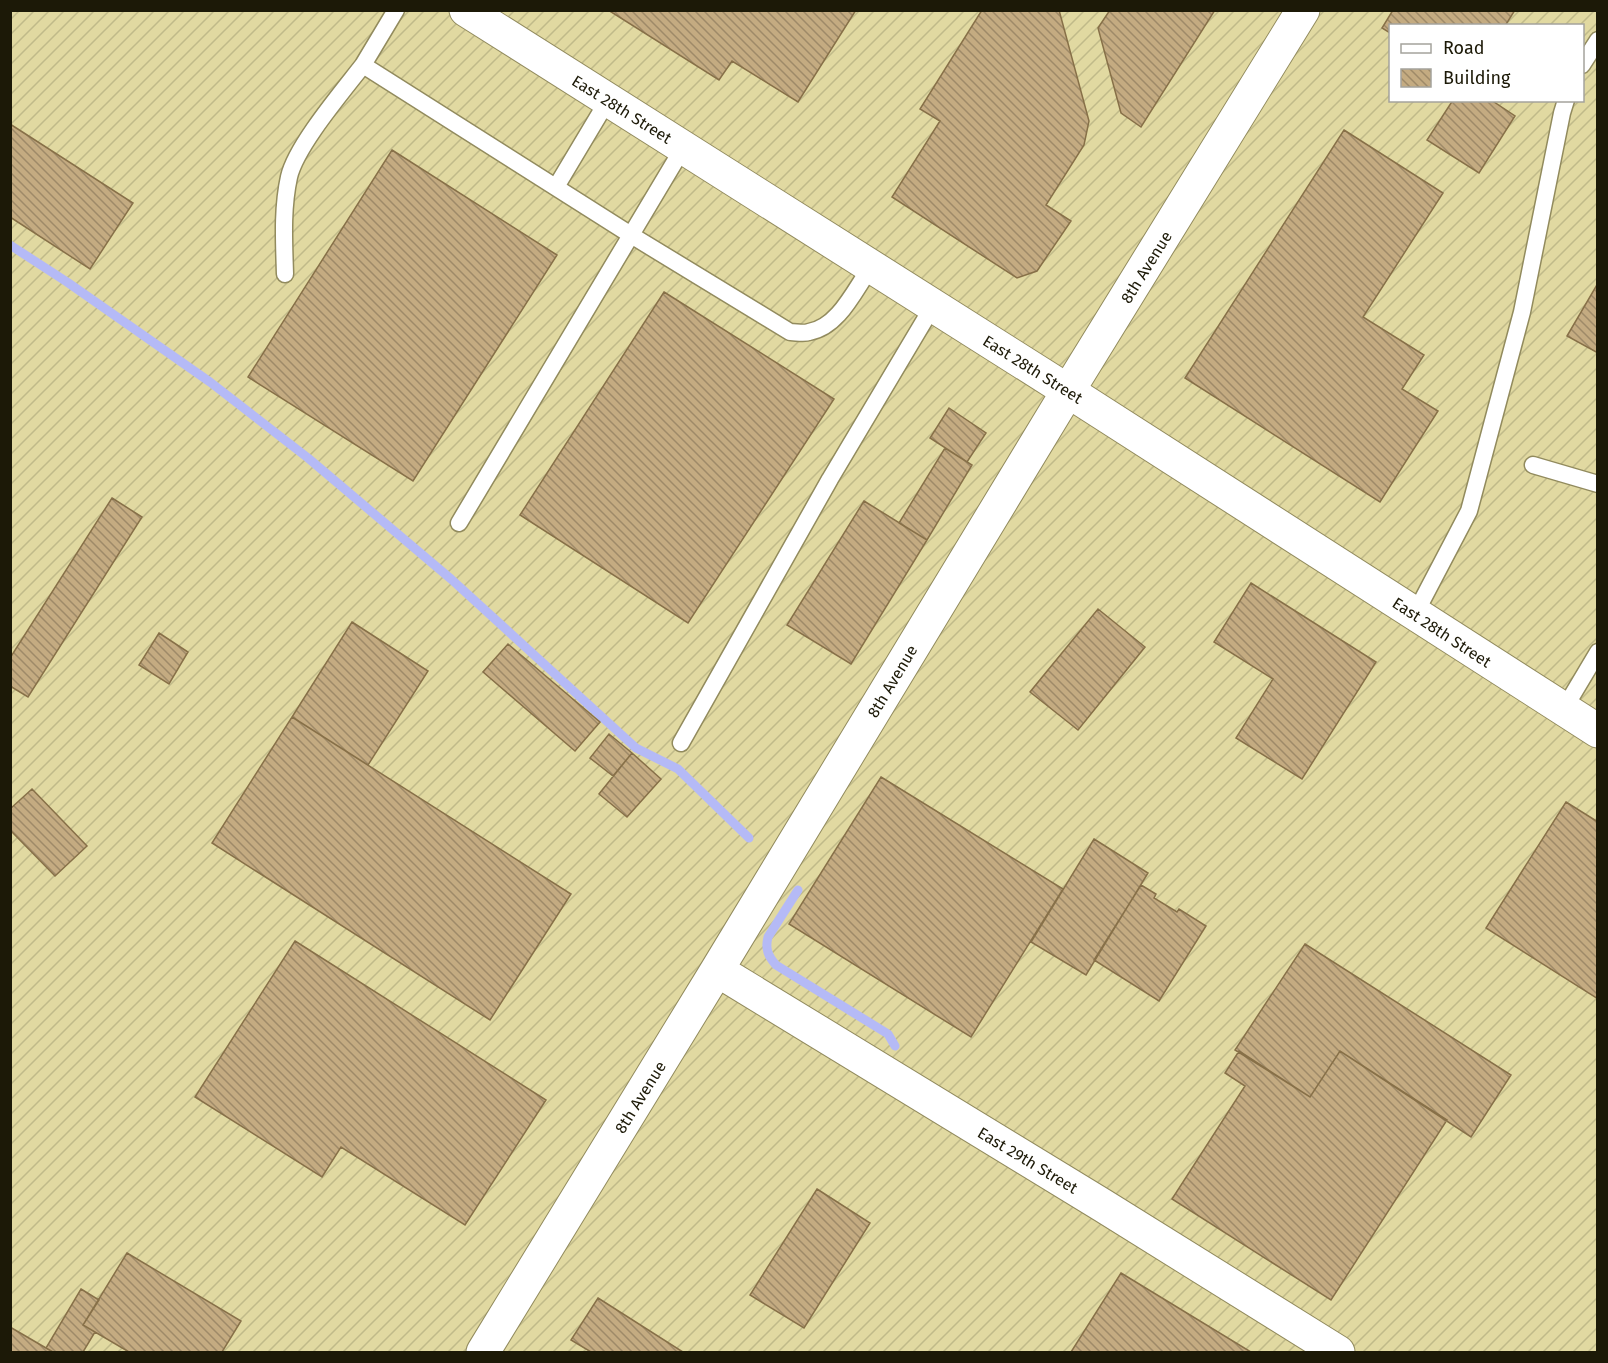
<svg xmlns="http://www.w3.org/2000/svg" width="1608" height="1363" viewBox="0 0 1608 1363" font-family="'Fira Sans',sans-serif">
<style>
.industrial{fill:url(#industrial-furrows);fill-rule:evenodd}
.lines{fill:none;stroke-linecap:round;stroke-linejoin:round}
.stream{stroke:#b5baf6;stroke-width:9}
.building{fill:url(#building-back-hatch);stroke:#877048;stroke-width:1.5}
.service-casing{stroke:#928b5e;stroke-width:19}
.minor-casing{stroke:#928b5e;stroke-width:35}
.tertiary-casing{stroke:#928b5e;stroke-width:35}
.service{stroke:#fff;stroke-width:16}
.minor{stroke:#fff;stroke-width:33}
.tertiary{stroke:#fff;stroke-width:33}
.labels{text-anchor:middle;stroke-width:5;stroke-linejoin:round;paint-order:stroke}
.street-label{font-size:16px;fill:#1c1907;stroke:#fff}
</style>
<defs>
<pattern id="industrial-furrows" width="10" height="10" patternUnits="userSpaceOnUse" patternTransform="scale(1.5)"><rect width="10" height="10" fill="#e1d9a1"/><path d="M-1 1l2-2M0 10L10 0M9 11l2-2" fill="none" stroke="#c0ba89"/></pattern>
<pattern id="building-back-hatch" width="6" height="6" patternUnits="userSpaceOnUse" patternTransform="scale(1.5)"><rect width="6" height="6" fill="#c4ab81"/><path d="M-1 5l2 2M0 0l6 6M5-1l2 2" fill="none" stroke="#9e8a68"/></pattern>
</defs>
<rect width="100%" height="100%" fill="#ebe4b4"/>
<path class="industrial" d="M 11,11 L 1597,11 L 1597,1352 L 11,1352 ZM 1390,26 L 1582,26 L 1582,100 L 1390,100 Z"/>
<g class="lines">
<path class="stream" d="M 10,245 L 67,282 L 210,382 L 308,458 L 451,579 L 636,748 L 678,769 L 749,838
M 798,890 L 768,937 C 765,949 768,956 776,965 L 888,1034 L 895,1046"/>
</g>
<path class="building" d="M 608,10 L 856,10 L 798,102 L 732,61 L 719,80 Z
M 982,10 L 1059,10 L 1089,121 L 1084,145 L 1046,205 L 1071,221 L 1037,271 L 1017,278 L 892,197 L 940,121 L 920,109 Z
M 1110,10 L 1215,10 L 1141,127 L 1121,113 L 1098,28 Z
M 1393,10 L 1515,10 L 1505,26 L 1390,26 L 1390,33 L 1382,28 Z
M 1453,100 L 1491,100 L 1515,116 L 1479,173 L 1427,140 Z
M 10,124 L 133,203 L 90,269 L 10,217 Z
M 1344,130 L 1443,193 L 1363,317 L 1424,355 L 1402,389 L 1438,411 L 1380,502 L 1185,378 Z
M 392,150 L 557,255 L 413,481 L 248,377 Z
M 1598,283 L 1598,353 L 1567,336 Z
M 664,292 L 834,399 L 688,623 L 520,515 Z
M 949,408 L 986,433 L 967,462 L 930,438 Z
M 945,448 L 972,465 L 927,540 L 899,523 Z
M 112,498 L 142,517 L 28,697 L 10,686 L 10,658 Z
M 864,501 L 927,540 L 851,664 L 787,625 Z
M 1251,583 L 1376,662 L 1302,779 L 1236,738 L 1273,679 L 1214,642 Z
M 1098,609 L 1145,647 L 1078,730 L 1030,692 Z
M 352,622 L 428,671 L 368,765 L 292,717 Z
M 159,633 L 188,652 L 169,684 L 139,665 Z
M 508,644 L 600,722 L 575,751 L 483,672 Z
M 292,717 L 571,894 L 490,1020 L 212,843 Z
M 609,734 L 632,753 L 613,776 L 590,758 Z
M 632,753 L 661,779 L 627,817 L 599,794 Z
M 881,777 L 1063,889 L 971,1037 L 789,924 Z
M 32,789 L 87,846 L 55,876 L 10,830 L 10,809 Z
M 1566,802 L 1598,822 L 1598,999 L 1486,928 Z
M 1094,839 L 1148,873 L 1086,975 L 1031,942 Z
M 1141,885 L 1156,894 L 1154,898 L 1177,912 L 1179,909 L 1206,926 L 1159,1001 L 1094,960 Z
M 295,941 L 546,1100 L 465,1225 L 341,1147 L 322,1177 L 195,1097 Z
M 1305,944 L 1511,1075 L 1471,1137 L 1340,1051 L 1310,1097 L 1235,1050 Z
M 1239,1051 L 1310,1097 L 1340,1051 L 1447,1120 L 1331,1300 L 1172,1199 L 1245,1086 L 1225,1073 Z
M 817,1189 L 870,1223 L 804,1328 L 750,1295 Z
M 127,1253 L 241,1321 L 222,1352 L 129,1352 L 83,1325 Z
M 1121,1273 L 1251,1352 L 1071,1352 Z
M 81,1289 L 99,1300 L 83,1325 L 95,1332 L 83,1352 L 53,1352 L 46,1348 Z
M 598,1298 L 683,1352 L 591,1352 L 571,1340 Z
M 10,1327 L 46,1348 L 53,1352 L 10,1352 Z"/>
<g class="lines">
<defs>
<path id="service" d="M 396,10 L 363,65 L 631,235 L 683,148
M 1582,65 L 1598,40
M 556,187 L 608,100
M 285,274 C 284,241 282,209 289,177 C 296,146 343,91 363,65
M 1533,465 L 1598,484
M 459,523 L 631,235 L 790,332 C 796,332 804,334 809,332 C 839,327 855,289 871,267
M 1415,614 L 1469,511 L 1522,312 L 1562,113 L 1566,100
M 1564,709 L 1598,652
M 681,743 L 830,479 L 933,306"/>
<path id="minor" d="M 717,970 L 1102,1205 L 1338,1352
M 483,1352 L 717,970 L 1068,391 L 1303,10"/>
<path id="tertiary" d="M 466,10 L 1068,391 L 1598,731"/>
</defs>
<use href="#service" class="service-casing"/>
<use href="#minor" class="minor-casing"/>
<use href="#tertiary" class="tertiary-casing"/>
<use href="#service" class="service"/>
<use href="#minor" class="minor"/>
<use href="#tertiary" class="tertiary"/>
</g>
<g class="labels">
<g class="street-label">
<text transform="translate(622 109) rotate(32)" y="6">East 28th Street</text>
<text transform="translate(1146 267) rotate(-58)" y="6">8th Avenue</text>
<text transform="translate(1033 369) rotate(32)" y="6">East 28th Street</text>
<text transform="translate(1442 632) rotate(33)" y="6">East 28th Street</text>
<text transform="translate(892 681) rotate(-59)" y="6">8th Avenue</text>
<text transform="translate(640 1097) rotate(-58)" y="6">8th Avenue</text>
<text transform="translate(1028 1160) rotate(31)" y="6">East 29th Street</text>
</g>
</g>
<rect width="1608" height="1363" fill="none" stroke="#1c1907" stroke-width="24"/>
<rect x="1389" y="24" width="195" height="78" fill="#ffffff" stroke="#a4a39c" stroke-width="1.5"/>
<rect x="1401" y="44" width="30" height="9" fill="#ffffff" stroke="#a4a39c" stroke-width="1.5"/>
<text x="1443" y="54" font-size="18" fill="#1c1907">Road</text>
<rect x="1401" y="69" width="30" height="18" fill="url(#building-back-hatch)" stroke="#a4a39c" stroke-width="1.5"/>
<text x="1443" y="84" font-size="18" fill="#1c1907">Building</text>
</svg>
